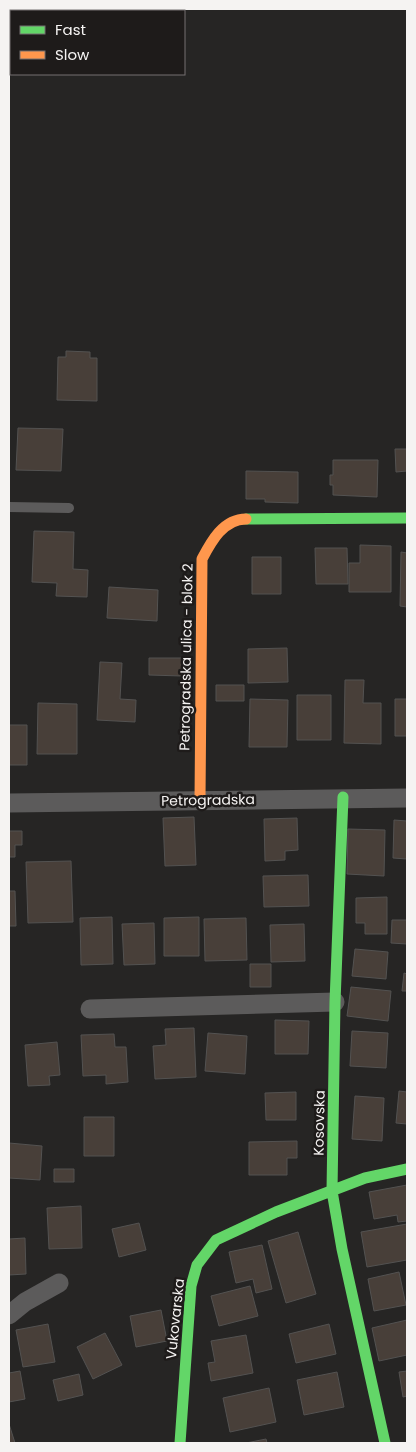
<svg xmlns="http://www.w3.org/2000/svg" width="416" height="1452" viewBox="0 0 416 1452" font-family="Poppins,sans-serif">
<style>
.building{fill:#483f39;stroke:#535251}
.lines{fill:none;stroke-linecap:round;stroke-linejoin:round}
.lane{stroke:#5c5b5b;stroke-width:10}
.street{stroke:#5c5b5b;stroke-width:19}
.fast{stroke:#63d668;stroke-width:11}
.slow{stroke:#ff974d;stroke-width:11}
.labels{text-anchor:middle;stroke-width:5;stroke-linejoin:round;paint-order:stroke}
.street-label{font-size:14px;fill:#f5f3f2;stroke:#1e1b1a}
</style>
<rect width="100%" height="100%" fill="#262524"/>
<path class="building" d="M 66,351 L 90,352 L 90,358 L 97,358 L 97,401 L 57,400 L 58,357 L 66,357 Z
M 18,428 L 63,429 L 61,471 L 16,470 Z
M 395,449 L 407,449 L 407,471 L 396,472 Z
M 333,460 L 378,460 L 377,497 L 333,495 L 333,485 L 330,485 L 330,475 L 333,475 Z
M 246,471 L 298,472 L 298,503 L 265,502 L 265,499 L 246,499 Z
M 34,531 L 74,532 L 73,569 L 88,570 L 87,597 L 56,596 L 57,583 L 32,582 Z
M 360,545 L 391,546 L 391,592 L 349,592 L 349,563 L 360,563 Z
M 315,548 L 347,548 L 348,584 L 316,584 Z
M 401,552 L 407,553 L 407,607 L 400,606 Z
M 252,557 L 281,557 L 281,594 L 252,594 Z
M 109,587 L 158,590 L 157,621 L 107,618 Z
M 287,648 L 288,682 L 248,683 L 248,649 Z
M 149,658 L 183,658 L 182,676 L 149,675 Z
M 100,662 L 122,663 L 120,699 L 136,700 L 135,722 L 97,720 Z
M 345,680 L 364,680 L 363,703 L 381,703 L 381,744 L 344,743 Z
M 216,685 L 244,685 L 244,701 L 216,701 Z
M 297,695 L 331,695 L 331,740 L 297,740 Z
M 250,699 L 288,700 L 287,747 L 249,747 Z
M 395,699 L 407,699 L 407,736 L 395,736 Z
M 38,703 L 77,704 L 77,754 L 37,754 Z
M 9,725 L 27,725 L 27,765 L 9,765 Z
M 194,817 L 196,865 L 165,866 L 163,818 Z
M 297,818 L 298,850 L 285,851 L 285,860 L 265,861 L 264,819 Z
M 394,820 L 407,821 L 407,859 L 393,858 Z
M 348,829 L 385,830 L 384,876 L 347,874 Z
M 9,831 L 22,831 L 22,845 L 15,845 L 15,857 L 9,857 Z
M 71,861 L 73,922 L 28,923 L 26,862 Z
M 308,875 L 309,906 L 264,907 L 263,876 Z
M 9,891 L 15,891 L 16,926 L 9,926 Z
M 387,897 L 387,934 L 365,934 L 365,923 L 356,923 L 356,898 Z
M 112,917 L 113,964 L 81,965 L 80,918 Z
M 199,917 L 199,956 L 164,956 L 164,918 Z
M 246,918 L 247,960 L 205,961 L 204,919 Z
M 392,920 L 407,920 L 407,944 L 391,943 Z
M 154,923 L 155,964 L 124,965 L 122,924 Z
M 304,924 L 305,961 L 271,962 L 270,925 Z
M 355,949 L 388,952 L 386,979 L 352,976 Z
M 250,964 L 271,964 L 271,987 L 250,987 Z
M 404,973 L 407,974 L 407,991 L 402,991 Z
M 351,987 L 391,991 L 388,1021 L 347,1016 Z
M 275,1020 L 309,1021 L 308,1054 L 275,1054 Z
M 194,1028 L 196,1077 L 155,1079 L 153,1046 L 166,1045 L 165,1029 Z
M 352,1031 L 388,1033 L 386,1068 L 350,1066 Z
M 208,1033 L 247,1036 L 245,1074 L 205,1071 Z
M 114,1034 L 115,1047 L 126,1047 L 128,1082 L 106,1084 L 106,1075 L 83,1076 L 81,1035 Z
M 57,1042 L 60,1075 L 49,1076 L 50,1085 L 28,1086 L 25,1045 Z
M 399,1091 L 407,1092 L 407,1124 L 396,1123 Z
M 296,1092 L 296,1120 L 266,1120 L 265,1093 Z
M 355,1096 L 384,1098 L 382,1141 L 352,1139 Z
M 84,1117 L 114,1117 L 114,1156 L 84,1156 Z
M 297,1141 L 297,1158 L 287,1158 L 287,1175 L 249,1175 L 249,1142 Z
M 9,1143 L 42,1146 L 40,1180 L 9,1178 Z
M 54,1169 L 74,1169 L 74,1182 L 54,1182 Z
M 407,1185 L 407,1221 L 398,1222 L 397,1215 L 374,1219 L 369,1192 Z
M 81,1206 L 82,1248 L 49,1249 L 47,1208 Z
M 139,1223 L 146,1250 L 119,1257 L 112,1229 Z
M 407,1224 L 407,1260 L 367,1267 L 361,1232 Z
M 298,1232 L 316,1294 L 286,1303 L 268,1241 Z
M 25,1238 L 26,1274 L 9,1275 L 9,1239 Z
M 262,1245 L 272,1289 L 256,1293 L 253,1279 L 236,1283 L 229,1252 Z
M 399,1272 L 406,1305 L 374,1311 L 368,1279 Z
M 250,1286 L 258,1316 L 219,1326 L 211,1296 Z
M 161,1310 L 167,1341 L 136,1347 L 130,1316 Z
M 407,1320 L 407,1355 L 379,1361 L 372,1328 Z
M 48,1324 L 55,1362 L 23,1367 L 16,1330 Z
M 329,1324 L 336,1354 L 296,1363 L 289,1334 Z
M 105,1333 L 122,1365 L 93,1379 L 77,1347 Z
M 246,1335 L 253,1373 L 211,1381 L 208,1363 L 215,1362 L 211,1341 Z
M 20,1371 L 25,1399 L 9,1402 L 9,1373 Z
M 407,1371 L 407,1396 L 403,1397 L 399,1372 Z
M 337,1372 L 344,1407 L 304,1415 L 297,1380 Z
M 79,1374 L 83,1395 L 58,1401 L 53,1380 Z
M 269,1388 L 276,1422 L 230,1432 L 223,1398 Z
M 9,1424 L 15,1443 L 9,1443 Z
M 266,1439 L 267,1443 L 246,1443 Z"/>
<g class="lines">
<path class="lane" d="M 9,507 L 69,508"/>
<path class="street" d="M 9,803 L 407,798
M 90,1009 L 335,1002
M 9,1315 L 25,1302 L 59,1283"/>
<path class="fast" d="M 246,519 L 407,518
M 343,797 L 335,1002 L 332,1191 L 342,1249 L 385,1443
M 180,1443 L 191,1286 L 197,1265 L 216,1240 L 276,1212 L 365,1178 L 407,1169"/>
<path class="slow" d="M 200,800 L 202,559 C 211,542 223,519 246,519"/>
</g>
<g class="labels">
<g class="street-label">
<text transform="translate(186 657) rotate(-89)" y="5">Petrogradska ulica - blok 2</text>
<text transform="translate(208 800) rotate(-1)" y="5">Petrogradska</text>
<text transform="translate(319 1123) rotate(-89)" y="5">Kosovska</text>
<text transform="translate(175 1319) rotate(-84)" y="5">Vukovarska</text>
</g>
</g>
<rect width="416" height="1452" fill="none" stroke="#f5f3f2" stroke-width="20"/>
<rect x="10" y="10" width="175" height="65" fill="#1e1b1a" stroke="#747170"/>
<rect x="20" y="26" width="25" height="8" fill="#63d668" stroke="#747170"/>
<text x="55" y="35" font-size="15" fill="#f5f3f2">Fast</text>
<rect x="20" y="51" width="25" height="8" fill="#ff974d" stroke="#747170"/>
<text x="55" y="60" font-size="15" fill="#f5f3f2">Slow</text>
</svg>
